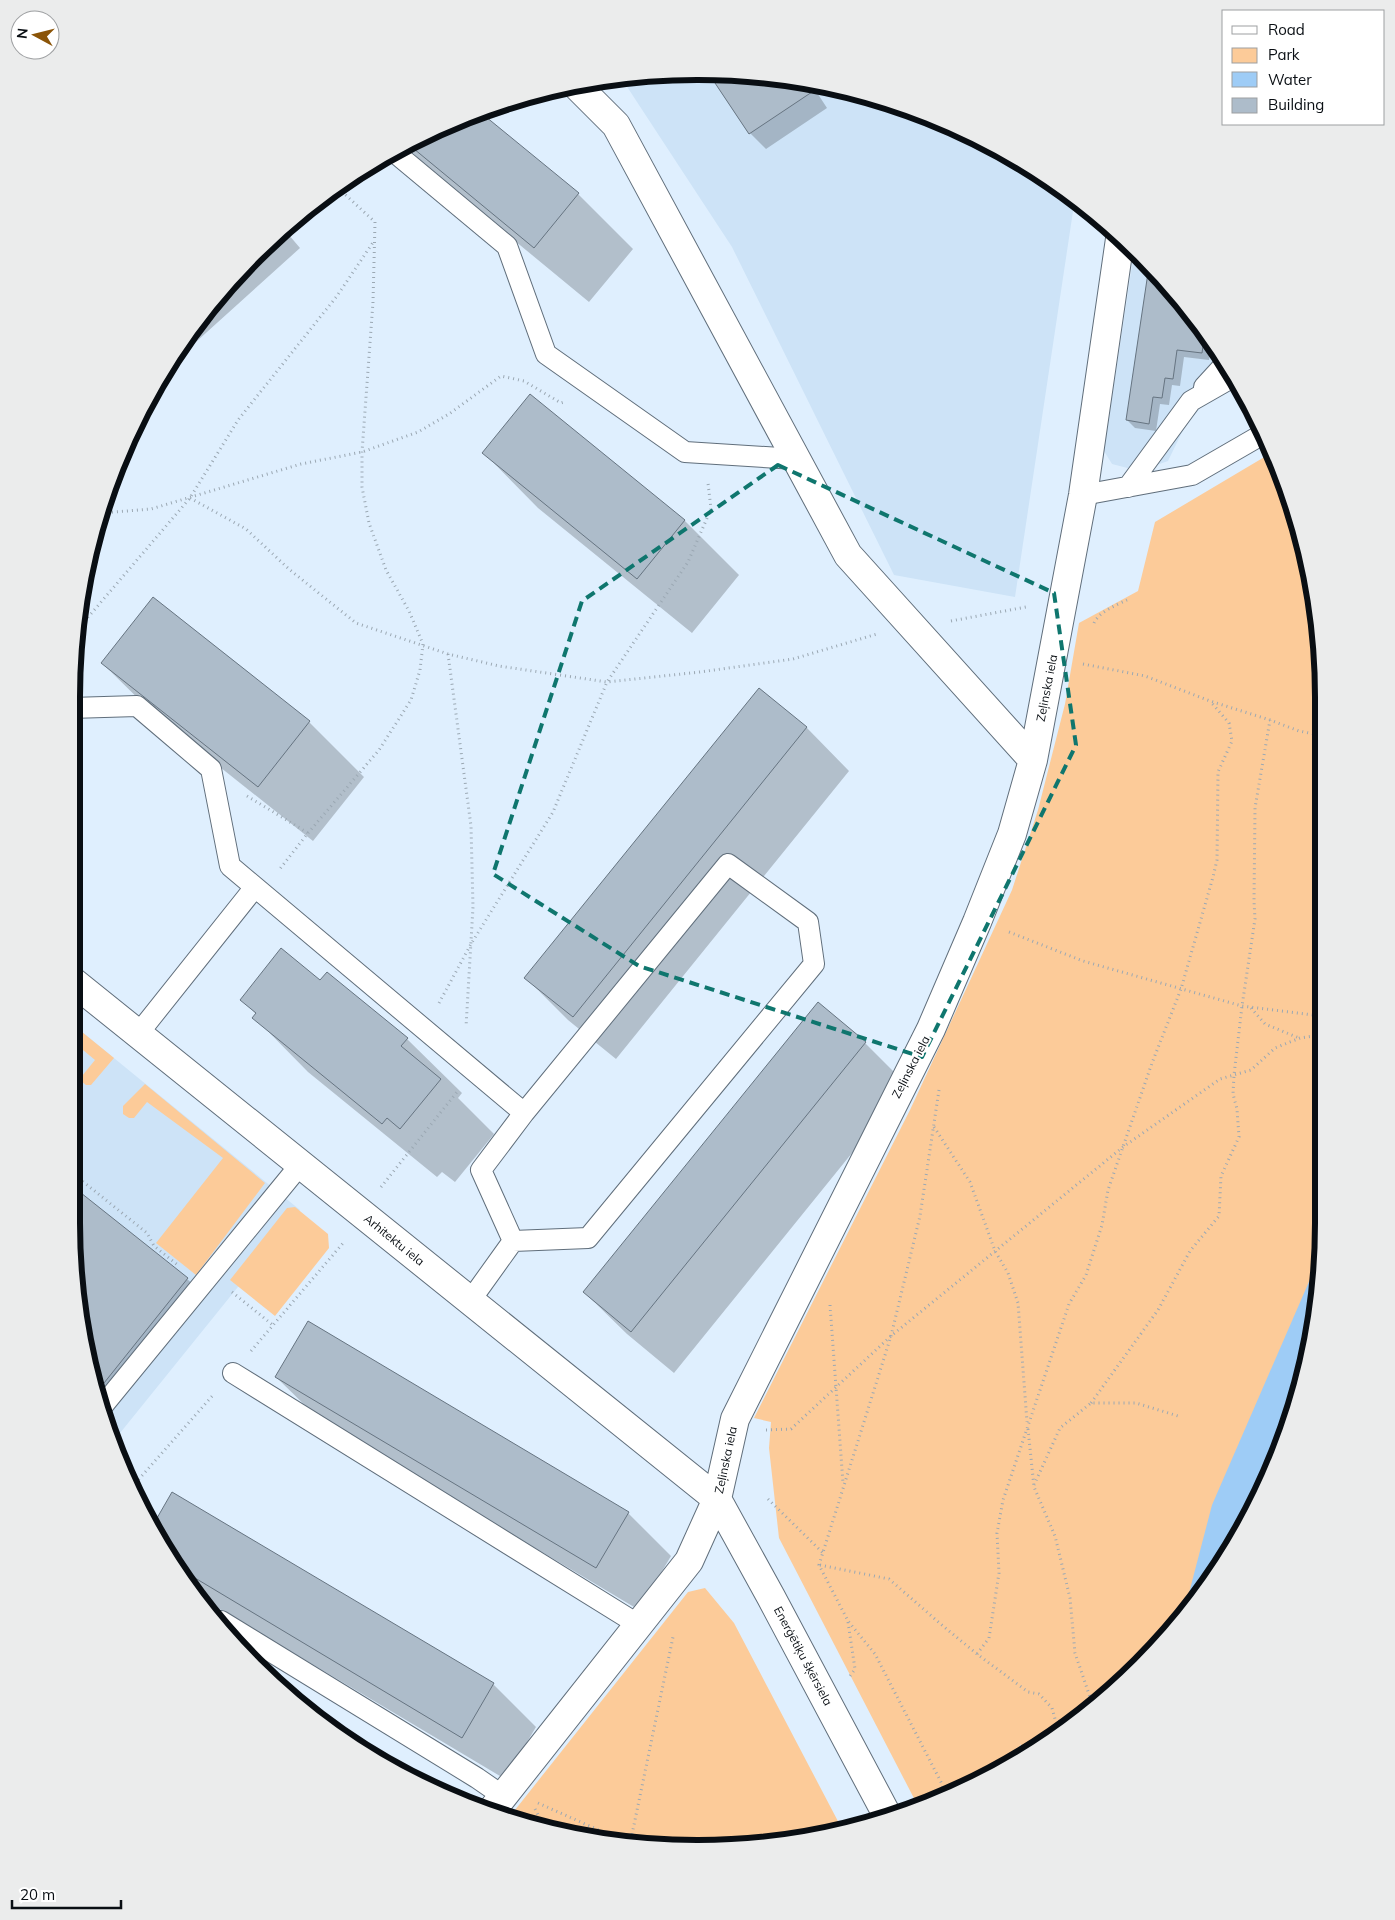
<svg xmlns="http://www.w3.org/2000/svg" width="1395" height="1920" viewBox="0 0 1395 1920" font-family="Mulish,sans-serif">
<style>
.built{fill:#cde3f7}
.green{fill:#fccb99}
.forest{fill:#e9a153}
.water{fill:#9eccf6}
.shadow{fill:#0003}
.building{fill:#adbcca;stroke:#667481}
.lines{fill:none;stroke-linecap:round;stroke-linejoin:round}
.lane-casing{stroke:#606e7b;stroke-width:22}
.street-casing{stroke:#606e7b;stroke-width:30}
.path{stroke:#9ba8b3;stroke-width:3;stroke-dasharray:1 4;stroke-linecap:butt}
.lane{stroke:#fff;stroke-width:20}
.street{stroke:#fff;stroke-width:28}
.marked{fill:none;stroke:#0f766e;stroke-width:4;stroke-dasharray:10 6;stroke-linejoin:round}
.labels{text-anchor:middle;stroke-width:4;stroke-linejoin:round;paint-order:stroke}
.street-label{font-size:12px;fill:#090e13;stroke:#fff}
.rim{fill:none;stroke:#090e13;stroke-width:6}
</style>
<rect width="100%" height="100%" fill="#dfeffe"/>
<path class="built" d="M 739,73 L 860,93 L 975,136 L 1075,198 L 1015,597 L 894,575 L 732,247 L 620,76 Z
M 1134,252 L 1169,285 L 1218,350 L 1236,382 L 1203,405 L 1185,426 L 1168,461 L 1139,471 L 1112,464 L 1104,451 Z
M 71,1023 L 300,1210 L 112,1443 L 93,1385 L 71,1223 Z"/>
<path class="green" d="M 1273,452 L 1276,458 L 1318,615 L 1322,1263 L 1302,1385 L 1259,1500 L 1194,1604 L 1110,1694 L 1028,1752 L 1021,1744 L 1006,1767 L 937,1801 L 918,1806 L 779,1538 L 769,1448 L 771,1422 L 754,1418 L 910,1110 L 1012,890 L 1038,810 L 1065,704 L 1079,623 L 1138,591 L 1155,522 Z
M 71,1023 L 114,1058 L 91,1085 L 86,1085 L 81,1081 L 82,1076 L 95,1060 L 71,1040 Z
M 145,1084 L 265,1183 L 196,1275 L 156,1243 L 223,1158 L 147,1102 L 134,1118 L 129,1118 L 123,1114 L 123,1106 Z
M 295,1207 L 328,1234 L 329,1248 L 275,1316 L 230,1280 L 287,1208 Z
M 705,1588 L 734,1623 L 841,1827 L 779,1843 L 657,1847 L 576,1837 L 511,1815 L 688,1592 Z"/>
<path class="forest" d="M 1022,1744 L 1028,1752 L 1006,1767 Z"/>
<path class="water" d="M 1322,1256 L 1302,1385 L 1259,1500 L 1194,1604 L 1183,1616 L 1212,1505 L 1311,1277 Z"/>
<path class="shadow" d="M 739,73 L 812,85 L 827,108 L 766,149 L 750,133 L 710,74 Z
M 479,112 L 578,194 L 633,249 L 589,302 L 435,175 L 406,146 Z
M 283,228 L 300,248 L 166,369 L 226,285 Z
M 1169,285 L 1212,342 L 1209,360 L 1184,357 L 1180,386 L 1172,385 L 1169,405 L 1160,404 L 1156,431 L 1135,428 L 1127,420 Z
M 530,396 L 685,521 L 739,575 L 692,633 L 538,508 L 484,453 Z
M 153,599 L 309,722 L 364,777 L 313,841 L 157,717 L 102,663 Z
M 760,689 L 807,728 L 849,771 L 616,1059 L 568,1020 L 526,978 Z
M 320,982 L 407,1039 L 462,1093 L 458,1098 L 494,1134 L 455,1182 L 442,1172 L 437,1177 L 308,1072 L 254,1017 L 256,1014 L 241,999 Z
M 865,1043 L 907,1085 L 674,1373 L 627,1334 L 584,1292 Z
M 71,1222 L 187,1279 L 195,1286 L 100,1405 L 93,1385 Z
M 276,1377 L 628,1513 L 671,1556 L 639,1610 L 319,1419 Z
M 173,1494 L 493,1684 L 536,1727 L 505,1779 L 201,1598 L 177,1570 L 153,1526 Z"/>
<path class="building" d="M 739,73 L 807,84 L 812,92 L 749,134 L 709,74 Z
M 480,112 L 579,193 L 534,248 L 408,144 Z
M 1149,266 L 1169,285 L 1205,332 L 1202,353 L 1177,350 L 1173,379 L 1165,378 L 1162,398 L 1153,397 L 1149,424 L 1126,420 Z
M 530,394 L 685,520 L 637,579 L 482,453 Z
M 153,597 L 310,721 L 258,787 L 101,663 Z
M 759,688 L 807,727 L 573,1017 L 524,978 Z
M 281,948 L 320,980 L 327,972 L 408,1038 L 401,1046 L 441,1079 L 400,1129 L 387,1118 L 382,1124 L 252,1018 L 256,1013 L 240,1000 Z
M 818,1002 L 866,1042 L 631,1332 L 583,1292 Z
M 71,1185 L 188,1278 L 96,1393 L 93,1385 L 71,1222 Z
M 308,1321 L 629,1512 L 596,1568 L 275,1377 Z
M 172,1492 L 494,1683 L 462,1738 L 175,1566 L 153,1525 Z"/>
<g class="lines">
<defs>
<path id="lane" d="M 393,151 L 507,246 L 546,354 L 685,452 L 796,459
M 1204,387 L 1226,363
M 1128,487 L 1191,401 L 1233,377
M 1083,495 L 1192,475 L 1263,434
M 71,708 L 137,706 L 211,769 L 230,866 L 524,1113
M 138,1034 L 255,887
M 470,1301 L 513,1241 L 588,1238 L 814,964 L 808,922 L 728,864 L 524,1113 L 481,1170 L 513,1241
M 233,1373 L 639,1625
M 101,1408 L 300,1165
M 221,1621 L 477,1778 L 503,1796"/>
<path id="street" d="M 577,86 L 616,125 L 848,555 L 1033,760
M 71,980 L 717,1499 L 771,1597 L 887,1815
M 493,1809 L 689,1561 L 717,1499 L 735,1419 L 931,1029 L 977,922 L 1012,834 L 1033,760 L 1083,495 L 1120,239"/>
</defs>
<use href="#lane" class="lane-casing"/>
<use href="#street" class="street-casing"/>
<path class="path" d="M 190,498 L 246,529 L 290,570 L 356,623 L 448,654 L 499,666 L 607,682 L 700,672 L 793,659 L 877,634
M 102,513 L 151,509 L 301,464 L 362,452 L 418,432 L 449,414 L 501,376 L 524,381 L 561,403 L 564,402
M 951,621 L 1026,607
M 1094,623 C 1099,612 1116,605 1127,600
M 78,629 L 190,498 L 238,420 L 337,296 L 374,241
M 448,654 L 471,826 L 473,907 L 466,1027
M 1083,664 L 1145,676 L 1210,701 L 1270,720 L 1299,731 L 1319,735
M 247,796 L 308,833 L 279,870
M 308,833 L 379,750 L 411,700 L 420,670 L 423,644 L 409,611 L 386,570 L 369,523 L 362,487 L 362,452 L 373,302 L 375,222 L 338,188
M 1009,932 L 1083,961 L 1242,1006 L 1321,1016
M 439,1003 L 471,944 L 553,812 L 607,682 L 688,562 L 711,509 L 708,483
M 1251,1008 L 1265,1024 L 1299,1038
M 939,1090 L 920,1216 L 891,1336 L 819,1565 L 848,1621 L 875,1654 L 942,1784 L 945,1797
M 934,1127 L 970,1182 L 995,1251 L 1008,1273 L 1018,1303 L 1027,1422
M 71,1172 L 147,1233 L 154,1246 L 179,1266
M 381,1187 L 457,1092
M 232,1292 L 274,1326
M 830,1305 L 843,1483
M 251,1351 L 344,1242
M 1091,1403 L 1158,1310 L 1190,1251 L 1219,1216 L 1221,1176 L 1239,1137 L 1237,1109 L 1233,1094 L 1234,1075 L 1242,1006 L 1255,919 L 1254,901 L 1255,808 L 1270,720
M 1028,1429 L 1034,1487 L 1055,1536 L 1070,1598 L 1075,1653 L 1093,1706
M 766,1430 L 791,1429 L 891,1336 L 1123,1147 L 1220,1079 L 1251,1070 L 1275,1048 L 1300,1038 L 1321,1035
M 1034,1485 L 1060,1428 L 1091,1403 L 1136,1403 L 1178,1416
M 132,1487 L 214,1394
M 768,1499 L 823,1553
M 820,1565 L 889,1579 L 943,1626 L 977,1654 L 1028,1692 L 1039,1694 L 1052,1708 L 1055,1719 L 1066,1725
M 848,1622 L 855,1669 L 850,1676
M 977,1654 L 989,1638 L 999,1573 L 997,1533 L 1003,1500 L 1069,1304 L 1086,1275 L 1102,1225 L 1108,1190 L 1152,1063 L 1181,989 L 1213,877 L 1217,860 L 1218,772 L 1232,741 L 1229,723 L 1210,701
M 538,1803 L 630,1844
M 535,1809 L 544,1826
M 630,1844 L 673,1637"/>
<use href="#lane" class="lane"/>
<use href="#street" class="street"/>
</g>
<path class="marked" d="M 778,465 L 1054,593 L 1076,745 L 922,1057 L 639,966 L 493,874 L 582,601 Z"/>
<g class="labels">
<g class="street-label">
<text transform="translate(1047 688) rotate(-79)" y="4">Zeļinska iela</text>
<text transform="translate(911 1067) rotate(-63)" y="4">Zeļinska iela</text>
<text transform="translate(394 1240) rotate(39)" y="4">Arhitektu iela</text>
<text transform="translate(726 1460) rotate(-78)" y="4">Zeļinska iela</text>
<text transform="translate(803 1656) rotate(62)" y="4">Enerģētiķu šķērsiela</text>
</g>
</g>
<path d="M0 0H1395V1920H0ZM697 80H698A617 617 0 0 1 1315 697V1223A617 617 0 0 1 698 1840H697A617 617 0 0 1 80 1223V697A617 617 0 0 1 697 80Z" fill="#ebecec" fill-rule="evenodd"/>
<path class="rim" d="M697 80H698A617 617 0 0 1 1315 697V1223A617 617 0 0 1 698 1840H697A617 617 0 0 1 80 1223V697A617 617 0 0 1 697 80Z"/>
<rect x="1222" y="10" width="162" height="115" fill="#ffffff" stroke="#9d9fa1"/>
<rect x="1232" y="26" width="25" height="8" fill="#ffffff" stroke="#9d9fa1"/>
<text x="1268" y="35" font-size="15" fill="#090e13">Road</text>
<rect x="1232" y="48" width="25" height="15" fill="#fccb99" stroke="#9d9fa1"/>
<text x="1268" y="60" font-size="15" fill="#090e13">Park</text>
<rect x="1232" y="72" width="25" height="15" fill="#9eccf6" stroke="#9d9fa1"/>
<text x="1268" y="85" font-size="15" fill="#090e13">Water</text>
<rect x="1232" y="98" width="25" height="15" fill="#adbcca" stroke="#9d9fa1"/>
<text x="1268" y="110" font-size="15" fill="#090e13">Building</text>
<g transform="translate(35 35) rotate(277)"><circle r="24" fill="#ffffff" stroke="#9d9fa1"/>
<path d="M0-4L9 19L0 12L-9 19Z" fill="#8b5407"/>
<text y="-8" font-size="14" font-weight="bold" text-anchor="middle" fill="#090e13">N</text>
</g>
<path d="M12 1900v8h109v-8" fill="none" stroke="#090e13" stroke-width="2.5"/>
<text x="20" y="1900" font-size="15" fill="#090e13" stroke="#ffffff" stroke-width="4" paint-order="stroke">20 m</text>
</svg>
